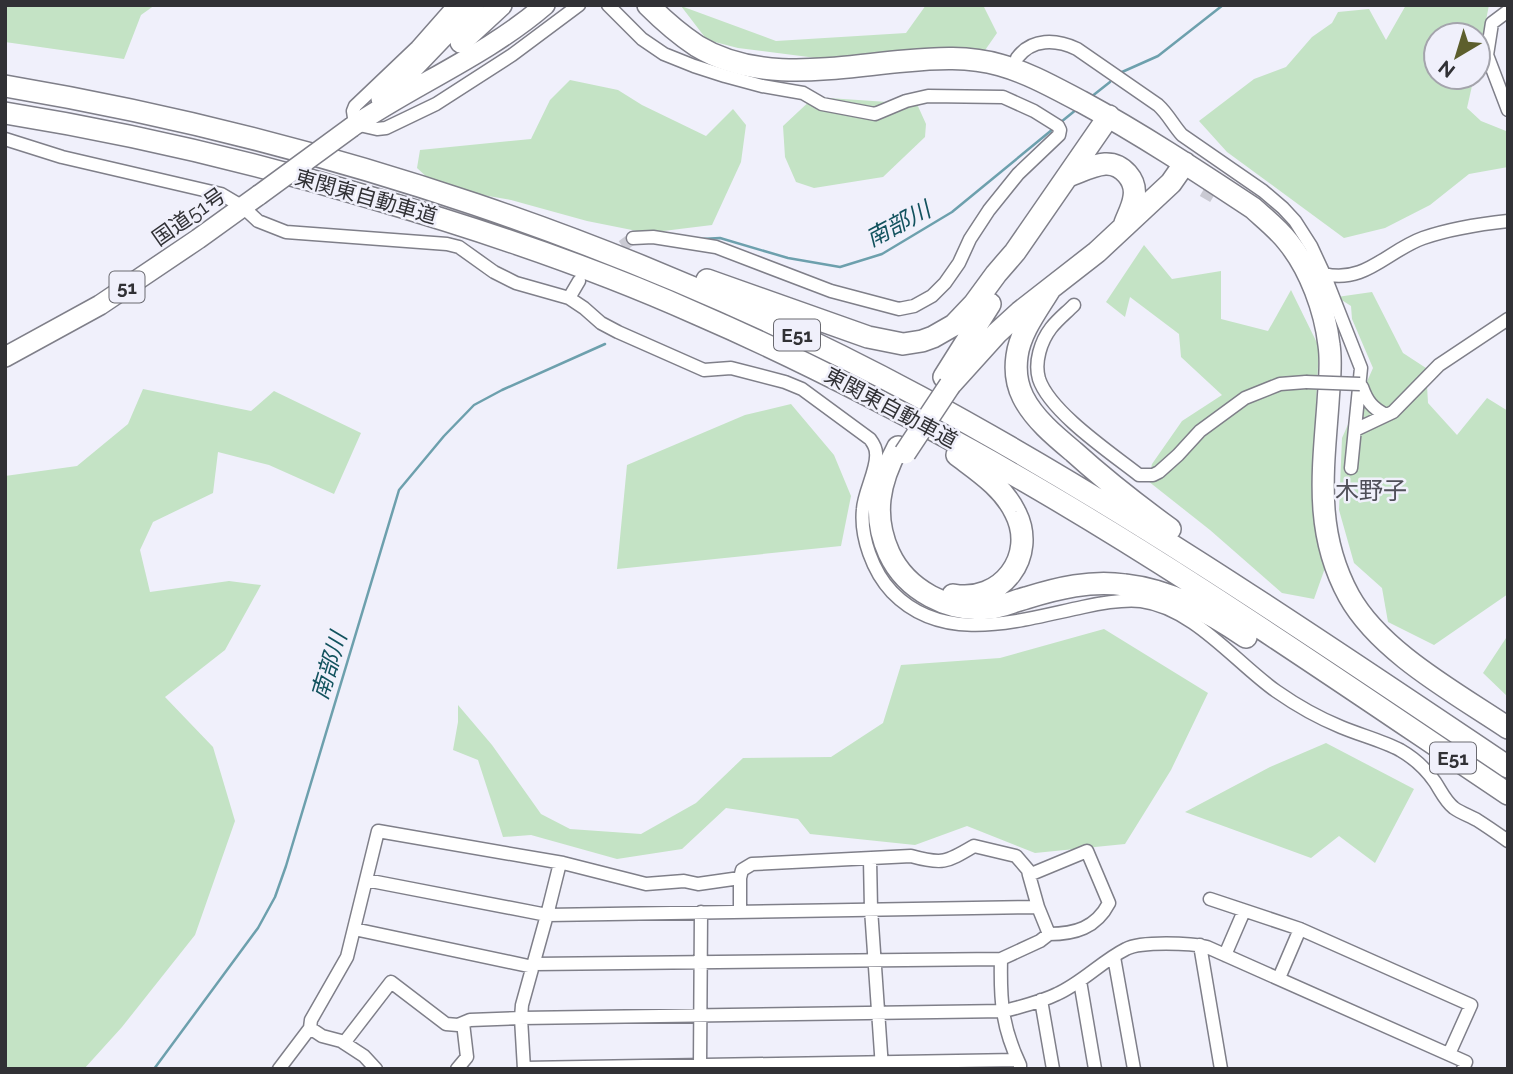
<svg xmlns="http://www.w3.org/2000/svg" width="1513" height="1074" viewBox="0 0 1513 1074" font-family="Raleway,'Noto Sans JP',sans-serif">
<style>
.green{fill:#c4e3c5}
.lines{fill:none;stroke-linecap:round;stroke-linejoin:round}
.stream{stroke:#6da0ad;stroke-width:2.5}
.minor-tunnel{stroke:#cacad3;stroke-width:12;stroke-dasharray:12 6;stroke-linecap:butt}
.minor-casing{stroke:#7f7f89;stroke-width:15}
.trunk-casing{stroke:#7f7f89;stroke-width:22}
.motorway-casing{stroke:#7f7f89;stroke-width:24}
.minor{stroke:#fff;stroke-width:12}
.trunk{stroke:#fff;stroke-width:19}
.motorway{stroke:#fff;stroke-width:21}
.minor-bridge-casing{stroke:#7f7f89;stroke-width:15;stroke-linecap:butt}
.trunk-bridge-casing{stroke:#7f7f89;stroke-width:22;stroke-linecap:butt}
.motorway-bridge-casing{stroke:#7f7f89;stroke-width:24;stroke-linecap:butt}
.minor-bridge{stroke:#fff;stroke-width:12}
.trunk-bridge{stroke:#fff;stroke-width:19}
.motorway-bridge{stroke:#fff;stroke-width:21}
.labels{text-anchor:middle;stroke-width:5;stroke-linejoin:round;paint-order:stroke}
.shield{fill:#f0f0fb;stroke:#6a6a70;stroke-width:2}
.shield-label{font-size:19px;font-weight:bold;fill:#313135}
.street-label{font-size:21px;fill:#313135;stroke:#f0f0fb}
.water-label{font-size:23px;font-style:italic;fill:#12525e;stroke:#f0f0fb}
.quarter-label{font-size:24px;fill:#505059;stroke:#f0f0fb}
</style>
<rect width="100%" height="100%" fill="#f0f0fb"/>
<path class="green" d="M 5,5 L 155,5 L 141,15 L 124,59 L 5,42 Z
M 926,5 L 983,5 L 997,33 L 981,56 L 832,60 L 738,48 L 707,40 L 681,6 L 776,41 L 906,33 Z
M 1406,5 L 1489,5 L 1478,61 L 1478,35 L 1436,35 L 1436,77 L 1474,77 L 1467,108 L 1481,121 L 1506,131 L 1508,134 L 1508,167 L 1469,174 L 1430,205 L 1385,228 L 1344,238 L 1227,152 L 1199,121 L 1254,79 L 1286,67 L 1312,37 L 1332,23 L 1338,12 L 1369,9 L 1386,40 Z
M 570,80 L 618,90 L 642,105 L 706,136 L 733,109 L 746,125 L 741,162 L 712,225 L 647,233 L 587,221 L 511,200 L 459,191 L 430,180 L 417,168 L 420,150 L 531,139 L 550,100 Z
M 814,97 L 917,104 L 926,124 L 925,137 L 883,177 L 814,188 L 796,182 L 785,157 L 783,126 Z
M 1144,245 L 1172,279 L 1221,271 L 1221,319 L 1268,331 L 1291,290 L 1319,347 L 1313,462 L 1325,568 L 1314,599 L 1282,593 L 1210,530 L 1148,481 L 1152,464 L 1182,421 L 1222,395 L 1181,357 L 1179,334 L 1130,297 L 1125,317 L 1106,302 Z
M 1372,292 L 1403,353 L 1426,368 L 1428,403 L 1457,435 L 1487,398 L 1508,411 L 1508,594 L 1434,645 L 1388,622 L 1382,588 L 1354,563 L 1339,510 L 1342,438 L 1373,368 L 1352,319 L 1351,306 L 1337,297 Z
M 143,389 L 251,411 L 274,391 L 361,433 L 334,494 L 269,465 L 218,452 L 213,493 L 153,522 L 140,550 L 150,592 L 229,581 L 261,585 L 225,650 L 165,697 L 213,747 L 235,821 L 195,935 L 122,1027 L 84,1069 L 5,1069 L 5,476 L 77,466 L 128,424 Z
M 791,404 L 834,455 L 851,496 L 841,546 L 617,569 L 627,465 L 745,415 Z
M 1104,629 L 1208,693 L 1171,770 L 1125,844 L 1035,853 L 967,826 L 915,845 L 810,834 L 798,819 L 726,808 L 682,849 L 617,859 L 531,835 L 503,837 L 478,760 L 453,750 L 458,722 L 458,705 L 492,745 L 541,814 L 570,829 L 641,834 L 696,803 L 743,758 L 831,757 L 883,723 L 901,665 L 1000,658 Z
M 1508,635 L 1508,697 L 1483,673 Z
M 1326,743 L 1414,789 L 1375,863 L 1339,836 L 1311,858 L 1185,812 L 1270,767 Z"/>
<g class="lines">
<path class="stream" d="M 1122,72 L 1158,56 L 1223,5
M 1091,97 L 1110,82
M 1061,122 L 1077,109
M 701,239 L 720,238 L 788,258 L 840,267 L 882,254 L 952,212 L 1053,129
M 154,1069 L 258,928 L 275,897 L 286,866 L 399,490 L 444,436 L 474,405 L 502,390 L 605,344"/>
<path class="minor-tunnel" d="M 1205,199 L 1225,165
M 608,257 L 633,238"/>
<defs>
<path id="minor" d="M 454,5 L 417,47 L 355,106 L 353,111 L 355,124 L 377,129 L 386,128 L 436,104 L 512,55 L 579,5
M 608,5 L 642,39 L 664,54 L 694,66 L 725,76 L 762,86 L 803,93 L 822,104 L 875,114 L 906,101 L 928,96 L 1003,97 L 1034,111 L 1058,126 L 1060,130 L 1059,135 L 1018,174 L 989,210 L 970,239 L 959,263 L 945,283 L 932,296 L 914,306 L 899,309 L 831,291 L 716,247 L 653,237 L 633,238
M 1508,11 L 1492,23 L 1487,55 L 1508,110
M 1017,58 C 1032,38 1056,39 1077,49 L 1158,105 C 1168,114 1173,125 1182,135 L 1263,191 L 1283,208 L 1295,221 L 1311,246 L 1324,274 L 1361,368 L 1351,468
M 5,139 L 62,157 L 221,194 L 243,207 L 258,221 L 286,232 L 447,244 L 459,247 L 494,272 L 516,283 L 569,298 L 584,308 L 601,323 L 618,332 L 704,370 L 731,368 L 785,382 L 802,389 L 870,439 C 873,443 876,448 876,453 C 878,468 864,492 863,509 C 860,537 873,572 892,592 C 944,646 1020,620 1083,607 C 1101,603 1122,599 1141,601 C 1194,608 1235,662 1276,691 C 1296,705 1319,718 1341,727 C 1360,735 1383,741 1400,750 C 1414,758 1426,769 1435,782 C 1441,791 1445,801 1454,808 C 1461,813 1470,816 1477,820 C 1488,827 1498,834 1508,841
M 1324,274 C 1365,284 1387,251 1423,238 C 1449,229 1480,224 1508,221
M 569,298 L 579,281
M 1074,305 C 1066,313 1058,319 1051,328 C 1041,341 1034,362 1039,379 C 1050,412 1111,453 1139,475 L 1153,475 L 1159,472 L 1178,455 L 1200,431 L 1245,398 L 1280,384 L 1306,382
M 1362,387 C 1367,401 1372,408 1386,415
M 1355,430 L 1393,412 L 1439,365 L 1508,319
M 870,859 L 871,909 L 882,1068
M 366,880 L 547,915 L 560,863
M 1210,899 L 1300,929 L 1471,1005 L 1449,1054
M 740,912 L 740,878 L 742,870 L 752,864 L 911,856 C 943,865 947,862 974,846 L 1016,856 L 1028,870 L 1029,875 L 1038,907 L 1049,934 C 1075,934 1096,928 1109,903 L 1087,851 L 1029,875
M 354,929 L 533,967
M 1200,945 L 1221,1069
M 1225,955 L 1244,911
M 1114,957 L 1134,1069
M 1001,959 L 1040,941 L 1049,934
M 534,964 L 1001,959 C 1000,1001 1002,1027 1020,1065 L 1020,1069
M 1279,978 L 1300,929
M 1080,981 L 1095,1069
M 1041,1000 L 1053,1069
M 310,1028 L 311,1020 L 347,957 L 378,831 L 563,863 L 646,884 L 684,881 L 698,884 L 740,878
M 344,1043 L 391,982 L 446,1024 L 458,1025 L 470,1020 L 521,1018 L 1005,1011 C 1022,1006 1041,1002 1057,994 C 1082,983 1102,961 1126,949 C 1141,941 1191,943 1207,947 L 1466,1062 L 1463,1069
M 700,1066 L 701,912
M 524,1068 L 1017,1060
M 279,1069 L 310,1028 L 322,1036 L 341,1041 L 364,1056 L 376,1069
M 457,1069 L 467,1057 L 463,1023
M 524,1069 L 521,1018 L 522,1005 L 547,915 L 1038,907"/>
<path id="trunk" d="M 381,99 L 407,75 L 474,5
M 352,127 C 415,84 487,55 545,5
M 5,357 L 100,305 L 198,239 L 259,195"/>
<path id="motorway" d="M 648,5 C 663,20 679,34 697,46 C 760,84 836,67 905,61 C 936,58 969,56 1000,65 C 1029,73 1055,88 1082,102 C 1141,134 1197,171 1253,208 C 1265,219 1278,229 1288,242 C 1310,269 1325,310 1329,345 C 1332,364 1329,384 1328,403 C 1323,472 1314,532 1349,596 C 1380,652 1456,693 1508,728
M 461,42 L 501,5
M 5,86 C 324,140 635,244 920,397 C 1124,507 1316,638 1508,767
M 5,113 C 129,133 252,162 372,198 C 482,230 590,266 695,313 C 790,354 882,401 972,451 C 1158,554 1332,676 1508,794
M 1068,176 C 1080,172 1092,165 1105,164 C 1122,163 1137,180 1134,197 C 1133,206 1128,215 1125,223
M 707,280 L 868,337 L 903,344 L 922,341 L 933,337 L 954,325 L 974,304 L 996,274 L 1015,252 L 1109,116
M 1050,289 C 1038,309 1020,332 1017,356 C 1015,370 1017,385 1023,397 C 1034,419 1056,437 1074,452 C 1105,480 1137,505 1170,529
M 944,377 L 990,304
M 950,385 L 997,333 L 1020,312 L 1097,252 L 1171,183 L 1185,163
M 898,447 C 879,482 872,515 889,553 C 906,590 949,613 990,608 C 1002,607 1014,601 1026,598 C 1058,588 1091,580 1125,585 C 1170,590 1209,612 1246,637
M 953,595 C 1001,604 1038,556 1015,512 C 1003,487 978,471 957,455"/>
</defs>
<use href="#minor" class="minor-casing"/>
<use href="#trunk" class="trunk-casing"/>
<use href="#motorway" class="motorway-casing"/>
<use href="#minor" class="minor"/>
<use href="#trunk" class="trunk"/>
<use href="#motorway" class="motorway"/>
<defs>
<path id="minor-bridge" d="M 1306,382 L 1360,384"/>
<path id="trunk-bridge" d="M 259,195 L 352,127"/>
<path id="motorway-bridge" d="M 905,453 L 950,385"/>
</defs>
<use href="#minor-bridge" class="minor-bridge-casing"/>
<use href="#trunk-bridge" class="trunk-bridge-casing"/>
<use href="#motorway-bridge" class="motorway-bridge-casing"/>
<use href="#minor-bridge" class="minor-bridge"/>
<use href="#trunk-bridge" class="trunk-bridge"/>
<use href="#motorway-bridge" class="motorway-bridge"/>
</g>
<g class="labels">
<g class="shield">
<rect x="109.5" y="271.5" width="35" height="31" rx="5"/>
<rect x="774" y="319.5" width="46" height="31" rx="5"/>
<rect x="1430" y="742.5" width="46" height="31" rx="5"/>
</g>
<g class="shield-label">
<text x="127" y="294">51</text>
<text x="797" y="342">E51</text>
<text x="1453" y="765">E51</text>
</g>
<g class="street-label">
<text transform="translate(366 197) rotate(16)" y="7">東関東自動車道</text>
<text transform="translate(189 217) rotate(-35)" y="7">国道51号</text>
<text transform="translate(891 408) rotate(28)" y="7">東関東自動車道</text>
</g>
<g class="water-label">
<text transform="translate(898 224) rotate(-28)" y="8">南部川</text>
<text transform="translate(329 666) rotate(-73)" y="8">南部川</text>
</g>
<g class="quarter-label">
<text x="1371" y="499">木野子</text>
</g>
</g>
<rect width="1513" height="1074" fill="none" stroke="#313135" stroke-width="14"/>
<g transform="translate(1457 56) rotate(218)"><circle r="33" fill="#f0f0fb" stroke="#a4a4ac" stroke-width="2"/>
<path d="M0-5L12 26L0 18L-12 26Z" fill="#5d5f2d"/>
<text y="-10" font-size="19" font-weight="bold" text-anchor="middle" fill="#313135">N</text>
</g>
</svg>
